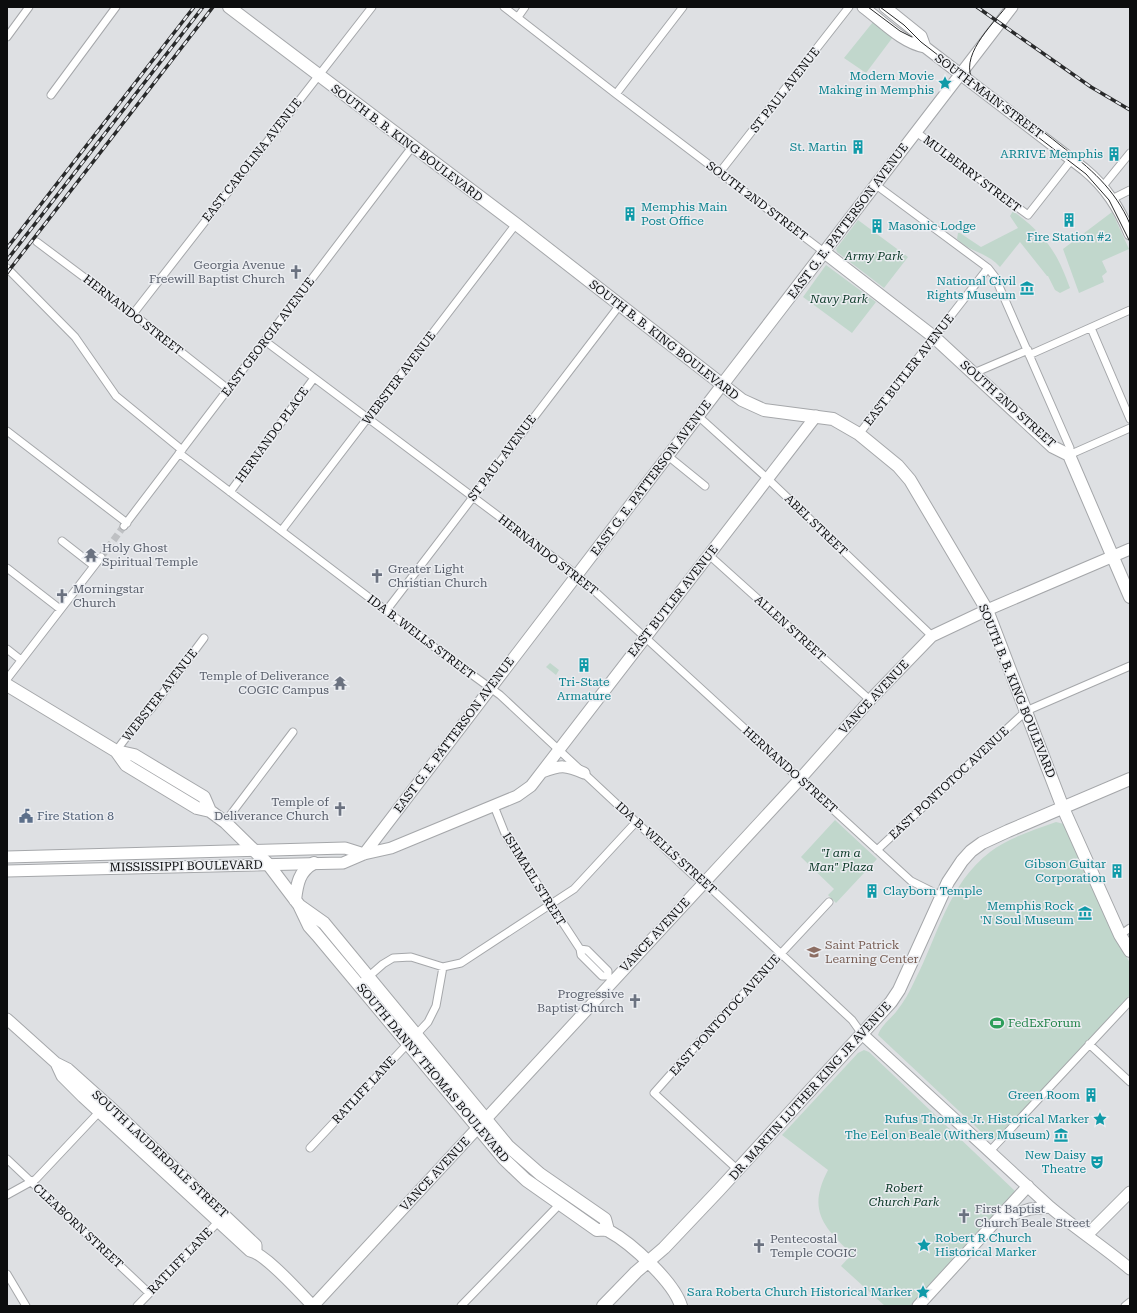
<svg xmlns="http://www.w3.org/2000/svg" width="1137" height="1313" viewBox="0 0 1137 1313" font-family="'Roboto Serif',serif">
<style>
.green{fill:#c1d7cc}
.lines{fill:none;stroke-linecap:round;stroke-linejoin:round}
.street-tunnel{stroke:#bec0c3;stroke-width:7;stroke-dasharray:7 3.5;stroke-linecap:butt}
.street-casing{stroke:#a5a7aa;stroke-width:9}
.secondary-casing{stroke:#a5a7aa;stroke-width:13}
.primary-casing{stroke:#a5a7aa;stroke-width:14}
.street{stroke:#fff;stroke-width:7}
.secondary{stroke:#fff;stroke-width:11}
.primary{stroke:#fff;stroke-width:12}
.tram{stroke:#28292a;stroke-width:1}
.rail-casing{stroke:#28292a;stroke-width:3.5}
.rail{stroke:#ebedf1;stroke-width:2;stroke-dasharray:6;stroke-linecap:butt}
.labels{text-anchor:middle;stroke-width:3;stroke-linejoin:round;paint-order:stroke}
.culture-label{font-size:12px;fill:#0d838f;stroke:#ebedf1;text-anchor:end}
.street-label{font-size:12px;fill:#0c0d0e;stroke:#ebedf1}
.park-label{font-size:12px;font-style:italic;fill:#083624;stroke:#ebedf1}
.worship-label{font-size:12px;fill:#5b616d;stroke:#ebedf1;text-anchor:start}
.service-label{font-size:12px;fill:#4e5e75;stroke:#ebedf1;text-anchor:start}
.education-label{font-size:12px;fill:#785e54;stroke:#ebedf1;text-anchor:start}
.leisure-label{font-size:12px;fill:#27864d;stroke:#ebedf1;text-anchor:start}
</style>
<rect width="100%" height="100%" fill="#dee0e3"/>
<path class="green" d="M 873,22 L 893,37 L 866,73 L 844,58 Z
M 1013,211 C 1046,236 1056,250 1070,288 L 1060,293 L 1055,290 L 1048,276 L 1047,276 L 1020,242 L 1000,267 C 987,252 969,252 957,239 L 958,233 L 960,233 L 981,247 L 1018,228 L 1010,216 Z
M 1112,212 L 1129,249 L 1102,261 L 1107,272 L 1102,276 L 1104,282 L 1079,293 L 1063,249 Z
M 858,220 L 908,257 L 884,288 L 837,252 L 836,249 Z
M 826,265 L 876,302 L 852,333 L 803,297 Z
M 550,663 L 559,670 L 556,675 L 546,667 Z
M 835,820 L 877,859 L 836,903 L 828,895 L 834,889 L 801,857 Z
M 1056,822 L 1064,824 L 1115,937 L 1130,963 L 1130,995 L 998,1139 L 991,1141 L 878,1035 C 881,1026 890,1019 896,1012 C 904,1002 910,991 915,980 C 938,936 948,884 990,852 C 1008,838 1034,830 1056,822 Z
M 864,1050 L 869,1052 L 1015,1191 L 910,1306 L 885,1306 L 841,1266 L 852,1254 C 823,1227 807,1210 828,1170 L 782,1135 L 858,1053 Z"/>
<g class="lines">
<path class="street-tunnel" d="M 101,557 L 124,526"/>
<defs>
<path id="street" d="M 504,7 L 616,94 L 824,252
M 518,17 L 525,7
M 7,37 L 29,7
M 616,94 L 683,7
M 51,95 L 116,7
M 916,132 L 1028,215 L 1072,159
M 720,172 L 849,7
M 876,185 L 988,268 L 995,277 L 1070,448 L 1069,455
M 1103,186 L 1130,153
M 1112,199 L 1130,190
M 37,242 L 133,314 L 228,389
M 7,268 L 75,337 L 116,396 L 182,450
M 133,314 L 372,7
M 1091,328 L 1130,419
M 265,341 L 577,575 L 911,881 L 941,896
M 1029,355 L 1130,310
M 974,373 L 1028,350
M 698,416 L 768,479 L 932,636
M 7,431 L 127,523
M 859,434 L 988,268
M 179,453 L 438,650 L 500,695 L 694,876 L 704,882 L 852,1020 L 862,1034
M 1069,455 L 1130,428
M 668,456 L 705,486
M 230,492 L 314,378
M 124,526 L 412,147
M 282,530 L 516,224
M 62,541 L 94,566
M 709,555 L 870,700
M 7,568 L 60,609
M 386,611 L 619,306
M 7,649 L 21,660
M 7,679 L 101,557
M 116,751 L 134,727 L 151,709 L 204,638
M 494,806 L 506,836 L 580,949 L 581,955 L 602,976 L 608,976 L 614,980
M 225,822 L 293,732
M 877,850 L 1026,711 L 1130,666
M 1120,935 L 1130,928
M 580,949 L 587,950 L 608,971 L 608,976
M 359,985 L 383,964 L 393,958 L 411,957 L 443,967 L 461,963 L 574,889 L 636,822
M 1089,1044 L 1130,1082
M 310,1148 L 428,1022 L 436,1006 L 443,967
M 990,1151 L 1130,1001
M 7,1159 L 149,1293
M 738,1170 L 654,1093 L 717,1022 L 829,902
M 7,1195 L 36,1179 L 101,1110
M 7,1274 L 26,1306
M 137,1306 L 220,1220
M 461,1306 L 556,1208 L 558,1202
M 1125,1306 L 1130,1302"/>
<path id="secondary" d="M 863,7 C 882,21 902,43 925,47 L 1084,169 C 1106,187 1119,208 1130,234
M 885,7 L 921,36 L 925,47
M 824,252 L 1012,7
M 542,772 C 561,765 565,765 584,773
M 364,854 L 722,385
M 7,857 L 345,848 L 364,854
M 7,871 L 343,863 L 364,854 L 391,848 L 517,796 L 531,786 L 816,416
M 7,1019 L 56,1063 L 68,1069 L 107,1104 L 256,1245 L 256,1252
M 862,1034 L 1050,1207 C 1076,1229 1104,1247 1130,1269
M 56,1063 L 62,1076 L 83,1097 L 250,1251 C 265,1253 300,1293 313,1306
M 1002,1218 L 1030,1209 L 1050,1207
M 1087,1235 L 1130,1192
M 313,1306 L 800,779 L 870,700 L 932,636 L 987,610 L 1130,549
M 918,1306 L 1028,1186"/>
<path id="primary" d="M 229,7 L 516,224 L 742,400 L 764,410 L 833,419 L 859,434 L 898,466 L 910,480 L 987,610 L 1063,808 L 1120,935 L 1130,951
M 722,385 L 824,252 L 934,337 L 1053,447 L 1069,455 L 1130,597
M 7,685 L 116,751 L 134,755 L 204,797 L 210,811 L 225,822 L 268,864 L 299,905 L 309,926 L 317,935 L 504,1159 L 526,1180 L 597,1230 C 601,1230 606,1229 609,1231 C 631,1243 674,1282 681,1306
M 116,751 L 126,765 L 197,808 L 210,811
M 295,900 C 297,884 299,871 314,863
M 300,906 L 324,923 L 508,1146 L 540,1174 L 605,1219 L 608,1230
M 603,1306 L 636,1272 L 664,1248 L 719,1190 L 891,1002 L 899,990 L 948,882 L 962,861 L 971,851 L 982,843 L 1008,831 L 1130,779"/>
</defs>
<use href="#street" class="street-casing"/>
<use href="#secondary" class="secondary-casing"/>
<use href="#primary" class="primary-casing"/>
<use href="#street" class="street"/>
<use href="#secondary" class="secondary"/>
<use href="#primary" class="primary"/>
<path class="tram" d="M 868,7 L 900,31 L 912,37
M 880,7 L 904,25 L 921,42 L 1017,116 L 1038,137 L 1086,174 L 1109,200 L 1130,242
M 974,82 C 957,58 992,25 1006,7
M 1028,122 C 1039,128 1050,137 1060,145 C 1090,168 1115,189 1130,224"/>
<defs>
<path id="rail" d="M 977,7 L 1091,87 L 1130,110
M 7,248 L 194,7
M 7,260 L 203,7
M 7,273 L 213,7"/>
</defs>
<use href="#rail" class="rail-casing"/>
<use href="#rail" class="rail"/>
</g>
<defs>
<symbol id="sight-bare" viewBox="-9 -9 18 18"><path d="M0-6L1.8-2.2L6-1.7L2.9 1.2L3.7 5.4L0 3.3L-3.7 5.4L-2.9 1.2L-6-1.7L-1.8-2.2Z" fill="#0f9aa8" stroke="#ebedf1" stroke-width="2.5" paint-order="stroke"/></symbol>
<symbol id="building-bare" viewBox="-9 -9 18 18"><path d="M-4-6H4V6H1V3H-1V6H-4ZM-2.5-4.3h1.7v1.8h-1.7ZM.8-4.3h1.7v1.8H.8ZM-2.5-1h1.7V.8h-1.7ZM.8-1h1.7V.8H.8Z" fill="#0f9aa8" stroke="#ebedf1" stroke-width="2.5" paint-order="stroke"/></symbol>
<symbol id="church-bare" viewBox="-9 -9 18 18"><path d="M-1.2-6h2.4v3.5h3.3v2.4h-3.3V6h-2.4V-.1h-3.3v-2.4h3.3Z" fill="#6b7280" stroke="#ebedf1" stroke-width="2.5" paint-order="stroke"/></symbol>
<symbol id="museum-bare" viewBox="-9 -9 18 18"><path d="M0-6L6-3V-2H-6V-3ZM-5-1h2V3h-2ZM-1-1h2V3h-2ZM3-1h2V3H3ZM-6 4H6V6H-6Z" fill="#0f9aa8" stroke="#ebedf1" stroke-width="2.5" paint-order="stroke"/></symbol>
<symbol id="temple-bare" viewBox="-9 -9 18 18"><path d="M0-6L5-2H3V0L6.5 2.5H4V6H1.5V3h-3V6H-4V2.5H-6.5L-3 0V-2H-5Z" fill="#6b7280" stroke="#ebedf1" stroke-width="2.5" paint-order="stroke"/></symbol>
<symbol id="civic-bare" viewBox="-9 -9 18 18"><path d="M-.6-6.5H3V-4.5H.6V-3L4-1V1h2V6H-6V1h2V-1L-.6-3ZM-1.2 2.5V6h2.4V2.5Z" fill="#5c6f8a" stroke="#ebedf1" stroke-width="2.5" paint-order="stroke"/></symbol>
<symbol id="school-bare" viewBox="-9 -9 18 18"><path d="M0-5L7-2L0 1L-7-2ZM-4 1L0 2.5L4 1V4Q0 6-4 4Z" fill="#8d6e63" stroke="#ebedf1" stroke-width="2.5" paint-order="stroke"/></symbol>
<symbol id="stadium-bare" viewBox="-9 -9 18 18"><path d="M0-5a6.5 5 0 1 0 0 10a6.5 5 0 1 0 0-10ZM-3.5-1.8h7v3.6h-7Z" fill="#2e9e5b" stroke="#ebedf1" stroke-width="2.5" paint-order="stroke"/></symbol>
<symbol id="theatre-bare" viewBox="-9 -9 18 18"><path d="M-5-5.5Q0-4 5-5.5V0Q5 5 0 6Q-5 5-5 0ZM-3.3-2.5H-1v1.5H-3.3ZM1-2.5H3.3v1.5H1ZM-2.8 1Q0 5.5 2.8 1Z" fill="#0f9aa8" stroke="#ebedf1" stroke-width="2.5" paint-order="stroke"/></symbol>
</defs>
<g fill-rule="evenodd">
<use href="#sight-bare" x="935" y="73" width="20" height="20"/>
<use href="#building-bare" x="848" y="137" width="20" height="20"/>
<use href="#building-bare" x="1104" y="144" width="20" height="20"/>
<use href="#building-bare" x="620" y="204" width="20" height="20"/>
<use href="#building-bare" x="1059" y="210" width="20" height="20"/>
<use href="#building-bare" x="867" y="216" width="20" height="20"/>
<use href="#church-bare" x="286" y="262" width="20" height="20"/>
<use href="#museum-bare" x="1017" y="278" width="20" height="20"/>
<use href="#temple-bare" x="81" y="545" width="20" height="20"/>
<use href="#church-bare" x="367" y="566" width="20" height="20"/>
<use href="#church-bare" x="52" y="586" width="20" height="20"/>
<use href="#building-bare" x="574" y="655" width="20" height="20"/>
<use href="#temple-bare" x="330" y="673" width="20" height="20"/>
<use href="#church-bare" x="330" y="799" width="20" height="20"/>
<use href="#civic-bare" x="16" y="806" width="20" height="20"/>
<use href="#building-bare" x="1107" y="861" width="20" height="20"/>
<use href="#building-bare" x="862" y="881" width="20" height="20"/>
<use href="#museum-bare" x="1075" y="903" width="20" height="20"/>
<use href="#school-bare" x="804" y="942" width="20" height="20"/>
<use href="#church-bare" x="625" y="991" width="20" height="20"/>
<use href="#stadium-bare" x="987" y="1013" width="20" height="20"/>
<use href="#building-bare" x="1081" y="1085" width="20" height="20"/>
<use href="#sight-bare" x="1090" y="1109" width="20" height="20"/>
<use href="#museum-bare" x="1051" y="1125" width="20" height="20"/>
<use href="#theatre-bare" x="1087" y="1152" width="20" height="20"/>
<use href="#church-bare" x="954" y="1206" width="20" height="20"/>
<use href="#sight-bare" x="914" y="1235" width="20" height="20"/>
<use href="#church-bare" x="749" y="1236" width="20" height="20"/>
<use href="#sight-bare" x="913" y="1282" width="20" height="20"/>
</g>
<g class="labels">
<g class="culture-label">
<text x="934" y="80">Modern Movie<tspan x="934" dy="14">Making in Memphis</tspan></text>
<text x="847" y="151">St. Martin</text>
<text x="1103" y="158">ARRIVE Memphis</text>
<text x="641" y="211" text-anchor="start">Memphis Main<tspan x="641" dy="14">Post Office</tspan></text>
<text x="888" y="230" text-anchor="start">Masonic Lodge</text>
<text x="1069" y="241" text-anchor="middle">Fire Station #2</text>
<text x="1016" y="285">National Civil<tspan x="1016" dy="14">Rights Museum</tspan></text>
<text x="584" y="686" text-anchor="middle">Tri-State<tspan x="584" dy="14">Armature</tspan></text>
<text x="1106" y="868">Gibson Guitar<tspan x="1106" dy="14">Corporation</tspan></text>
<text x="883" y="895" text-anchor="start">Clayborn Temple</text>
<text x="1074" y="910">Memphis Rock<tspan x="1074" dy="14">'N Soul Museum</tspan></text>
<text x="1080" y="1099">Green Room</text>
<text x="1089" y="1123">Rufus Thomas Jr. Historical Marker</text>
<text x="1050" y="1139">The Eel on Beale (Withers Museum)</text>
<text x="1086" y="1159">New Daisy<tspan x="1086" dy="14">Theatre</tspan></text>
<text x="935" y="1242" text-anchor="start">Robert R Church<tspan x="935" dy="14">Historical Marker</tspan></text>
<text x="912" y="1296">Sara Roberta Church Historical Marker</text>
</g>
<g class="street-label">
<text transform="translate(785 90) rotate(-52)" y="4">ST PAUL AVENUE</text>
<text transform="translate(989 96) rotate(37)" y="4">SOUTH MAIN STREET</text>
<text transform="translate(407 143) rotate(37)" y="4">SOUTH B. B. KING BOULEVARD</text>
<text transform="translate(252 160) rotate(-52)" y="4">EAST CAROLINA AVENUE</text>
<text transform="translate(972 174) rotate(37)" y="4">MULBERRY STREET</text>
<text transform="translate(757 201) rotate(37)" y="4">SOUTH 2ND STREET</text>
<text transform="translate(848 221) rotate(-53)" y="4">EAST G. E. PATTERSON AVENUE</text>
<text transform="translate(133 315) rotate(38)" y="4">HERNANDO STREET</text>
<text transform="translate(268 337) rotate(-53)" y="4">EAST GEORGIA AVENUE</text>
<text transform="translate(664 340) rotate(38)" y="4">SOUTH B. B. KING BOULEVARD</text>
<text transform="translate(909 370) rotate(-52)" y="4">EAST BUTLER AVENUE</text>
<text transform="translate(399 378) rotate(-53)" y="4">WEBSTER AVENUE</text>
<text transform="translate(1008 404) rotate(42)" y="4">SOUTH 2ND STREET</text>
<text transform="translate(272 435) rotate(-54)" y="4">HERNANDO PLACE</text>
<text transform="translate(502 458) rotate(-53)" y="4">ST PAUL AVENUE</text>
<text transform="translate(651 478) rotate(-53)" y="4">EAST G. E. PATTERSON AVENUE</text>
<text transform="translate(816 525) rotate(44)" y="4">ABEL STREET</text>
<text transform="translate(548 555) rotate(38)" y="4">HERNANDO STREET</text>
<text transform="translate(673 601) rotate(-52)" y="4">EAST BUTLER AVENUE</text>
<text transform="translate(790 628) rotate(42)" y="4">ALLEN STREET</text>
<text transform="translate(421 637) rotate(37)" y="4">IDA B. WELLS STREET</text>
<text transform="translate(1017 691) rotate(68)" y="4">SOUTH B. B. KING BOULEVARD</text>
<text transform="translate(160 695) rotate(-52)" y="4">WEBSTER AVENUE</text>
<text transform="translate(874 697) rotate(-47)" y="4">VANCE AVENUE</text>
<text transform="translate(454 735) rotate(-53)" y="4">EAST G. E. PATTERSON AVENUE</text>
<text transform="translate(790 770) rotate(42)" y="4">HERNANDO STREET</text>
<text transform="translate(949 783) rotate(-43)" y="4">EAST PONTOTOC AVENUE</text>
<text transform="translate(666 848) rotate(42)" y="4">IDA B. WELLS STREET</text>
<text transform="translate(186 866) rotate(-1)" y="4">MISSISSIPPI BOULEVARD</text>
<text transform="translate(534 879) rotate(58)" y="4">ISHMAEL STREET</text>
<text transform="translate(655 935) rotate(-47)" y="4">VANCE AVENUE</text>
<text transform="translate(725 1015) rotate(-48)" y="4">EAST PONTOTOC AVENUE</text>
<text transform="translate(433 1073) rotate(50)" y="4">SOUTH DANNY THOMAS BOULEVARD</text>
<text transform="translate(364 1090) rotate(-47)" y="4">RATLIFF LANE</text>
<text transform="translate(810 1091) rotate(-48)" y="4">DR. MARTIN LUTHER KING JR AVENUE</text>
<text transform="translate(160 1154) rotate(43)" y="4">SOUTH LAUDERDALE STREET</text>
<text transform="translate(435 1174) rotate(-47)" y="4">VANCE AVENUE</text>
<text transform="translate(78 1226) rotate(43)" y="4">CLEABORN STREET</text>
<text transform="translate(180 1261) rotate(-46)" y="4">RATLIFF LANE</text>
</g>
<g class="park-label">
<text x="874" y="260">Army Park</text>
<text x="839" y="303">Navy Park</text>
<text x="841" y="857">"I am a<tspan x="841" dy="14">Man" Plaza</tspan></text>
<text x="904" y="1192">Robert<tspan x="904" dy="14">Church Park</tspan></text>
</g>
<g class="worship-label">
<text x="285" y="269" text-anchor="end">Georgia Avenue<tspan x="285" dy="14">Freewill Baptist Church</tspan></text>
<text x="102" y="552">Holy Ghost<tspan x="102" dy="14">Spiritual Temple</tspan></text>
<text x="388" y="573">Greater Light<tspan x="388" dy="14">Christian Church</tspan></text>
<text x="73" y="593">Morningstar<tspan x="73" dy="14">Church</tspan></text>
<text x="329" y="680" text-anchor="end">Temple of Deliverance<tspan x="329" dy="14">COGIC Campus</tspan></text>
<text x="329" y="806" text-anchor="end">Temple of<tspan x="329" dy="14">Deliverance Church</tspan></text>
<text x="624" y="998" text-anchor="end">Progressive<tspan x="624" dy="14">Baptist Church</tspan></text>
<text x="975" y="1213">First Baptist<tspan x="975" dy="14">Church Beale Street</tspan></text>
<text x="770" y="1243">Pentecostal<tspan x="770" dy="14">Temple COGIC</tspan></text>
</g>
<g class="service-label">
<text x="37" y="820">Fire Station 8</text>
</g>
<g class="education-label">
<text x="825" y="949">Saint Patrick<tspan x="825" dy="14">Learning Center</tspan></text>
</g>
<g class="leisure-label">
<text x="1008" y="1027">FedExForum</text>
</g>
</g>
<rect width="1137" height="1313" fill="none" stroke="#0c0d0e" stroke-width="16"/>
</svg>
